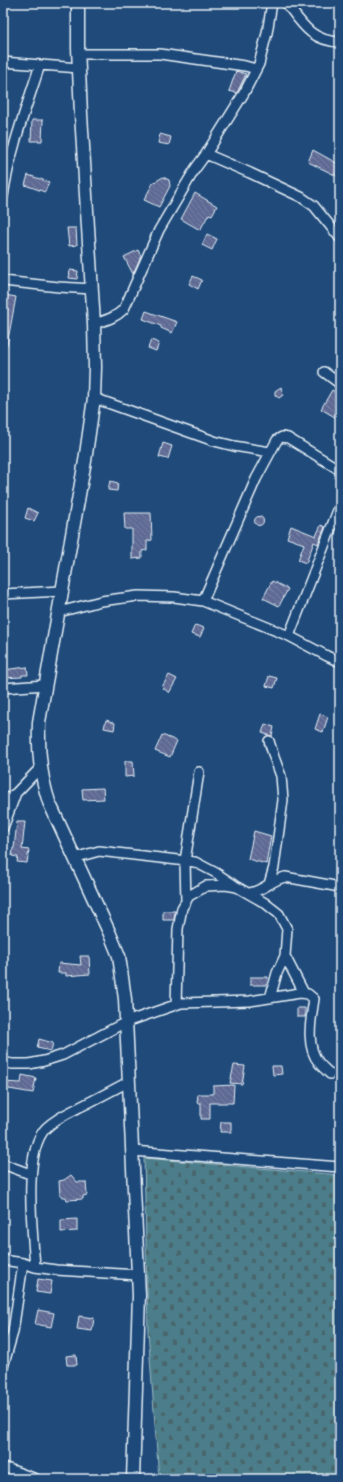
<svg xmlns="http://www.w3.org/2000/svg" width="343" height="1482" viewBox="0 0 343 1482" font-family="'Patrick Hand',sans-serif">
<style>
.cemetery{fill:url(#cemetery-stones);stroke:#9ab8c1}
.building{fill:url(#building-back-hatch);stroke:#e8f1f8}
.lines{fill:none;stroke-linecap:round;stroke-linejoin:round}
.street-casing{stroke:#e8f1f8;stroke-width:12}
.secondary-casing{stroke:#e8f1f8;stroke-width:15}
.street{stroke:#1f4a7a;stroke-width:9}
.secondary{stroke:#1f4a7a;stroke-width:12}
</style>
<defs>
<pattern id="cemetery-stones" width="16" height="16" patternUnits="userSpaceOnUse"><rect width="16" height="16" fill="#4b7e8a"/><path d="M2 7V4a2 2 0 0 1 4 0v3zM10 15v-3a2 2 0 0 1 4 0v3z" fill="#49666d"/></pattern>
<pattern id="building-back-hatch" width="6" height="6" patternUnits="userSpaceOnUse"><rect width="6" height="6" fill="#5f6a94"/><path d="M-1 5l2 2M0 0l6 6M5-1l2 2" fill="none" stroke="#7680a4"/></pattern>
</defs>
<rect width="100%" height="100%" fill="#1f4a7a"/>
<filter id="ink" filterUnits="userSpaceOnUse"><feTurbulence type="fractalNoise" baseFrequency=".025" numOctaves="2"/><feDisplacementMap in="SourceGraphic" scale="8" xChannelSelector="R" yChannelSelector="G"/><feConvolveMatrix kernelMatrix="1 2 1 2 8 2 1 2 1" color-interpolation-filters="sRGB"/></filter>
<g filter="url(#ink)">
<path class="cemetery" d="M 144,1158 L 340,1175 L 340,1479 L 159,1479 L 148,1331 Z"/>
<path class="building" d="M 236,71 L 246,74 L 237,93 L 229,91 Z
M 32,120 L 43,120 L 42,141 L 31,141 Z
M 160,134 L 171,137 L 169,145 L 158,143 Z
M 313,150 L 340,165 L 340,171 L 337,176 L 308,162 Z
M 28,175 L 49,182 L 45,192 L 25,185 Z
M 163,177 L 169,180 L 170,186 L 159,207 L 144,200 L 153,183 Z
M 195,193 L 217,206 L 212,215 L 209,214 L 200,230 L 181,219 Z
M 67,228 L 76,228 L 77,245 L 69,246 Z
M 207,234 L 217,239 L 212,250 L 202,245 Z
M 138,250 L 141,256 L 133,274 L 124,257 Z
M 70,270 L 78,271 L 77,279 L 69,278 Z
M 193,276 L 202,280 L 198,289 L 189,284 Z
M 5,295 L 16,297 L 7,345 L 3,344 L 3,312 Z
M 146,311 L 177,322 L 172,333 L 161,328 L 161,326 L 143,319 Z
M 151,340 L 159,343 L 156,351 L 148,348 Z
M 281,387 L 283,395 L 279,398 L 275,395 L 275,391 Z
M 332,390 L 340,395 L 340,420 L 321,409 Z
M 163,443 L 172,446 L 168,459 L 159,457 Z
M 110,481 L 118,483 L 117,491 L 108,490 Z
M 28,508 L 38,513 L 34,521 L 25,518 Z
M 124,513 L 151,513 L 152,540 L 147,541 L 147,550 L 142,551 L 142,558 L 132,559 L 132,529 L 125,529 Z
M254.5 521a4.5 4.5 0 1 1 9 0a4.5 4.5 0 1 1-9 0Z
M 321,525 L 325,527 L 318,544 L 314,542 L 306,563 L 298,560 L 304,544 L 287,538 L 291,526 L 316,536 Z
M 272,581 L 288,589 L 279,606 L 263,598 Z
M 195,625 L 204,628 L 200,637 L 191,634 Z
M 27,667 L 28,675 L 22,675 L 22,677 L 3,678 L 3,670 Z
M 169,675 L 177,679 L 169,693 L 162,687 Z
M 269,676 L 277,678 L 274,688 L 266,686 Z
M 320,714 L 328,717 L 323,732 L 315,729 Z
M 106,720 L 115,723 L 114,730 L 104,728 Z
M 265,724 L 274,727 L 272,736 L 262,733 Z
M 162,735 L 177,741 L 170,757 L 155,751 Z
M 125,761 L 133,761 L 134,776 L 125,777 Z
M 103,788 L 104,799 L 83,800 L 82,789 Z
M 17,822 L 25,822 L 22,849 L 29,850 L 27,863 L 17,862 L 18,857 L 12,856 L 13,848 L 14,848 Z
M 254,831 L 271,836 L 266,864 L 248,859 Z
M 163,911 L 175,911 L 174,920 L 163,920 Z
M 80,956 L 89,956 L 90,974 L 66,976 L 66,973 L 58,973 L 59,963 L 81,965 Z
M 250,977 L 268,977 L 267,985 L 250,985 Z
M 297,1008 L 305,1008 L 305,1017 L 297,1017 Z
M 39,1039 L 53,1043 L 51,1051 L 37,1048 Z
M 234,1065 L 245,1066 L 242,1084 L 230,1083 Z
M 272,1066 L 281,1066 L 282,1074 L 273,1075 Z
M 22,1075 L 36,1078 L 33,1093 L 3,1088 L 3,1082 L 21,1083 Z
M 234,1085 L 233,1103 L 210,1103 L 210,1119 L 201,1119 L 201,1103 L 197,1103 L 198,1094 L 213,1094 L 213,1086 Z
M 221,1122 L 231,1122 L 231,1132 L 220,1132 Z
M 71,1175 L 77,1182 L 86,1182 L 87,1195 L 83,1196 L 83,1199 L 67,1200 L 66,1197 L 62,1197 L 62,1195 L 60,1195 L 59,1181 L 64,1180 Z
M 77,1219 L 77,1231 L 61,1232 L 61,1220 Z
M 38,1279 L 52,1281 L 50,1294 L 36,1292 Z
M 38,1310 L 54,1313 L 51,1327 L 35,1324 Z
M 79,1316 L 94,1318 L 92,1331 L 77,1329 Z
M 76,1355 L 77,1365 L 67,1365 L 66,1356 Z"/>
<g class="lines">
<defs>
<path id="street" d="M 286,3 C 302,24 311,41 340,42
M 78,54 L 160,54 L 245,66 L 256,69
M 3,62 L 79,68
M 206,154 L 250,173 L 301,197 L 314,206 L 340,238
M 3,196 C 10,151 26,108 40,65
M 3,281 L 59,287 L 92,289
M 94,324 C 106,320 115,318 124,309 L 159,230 L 195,169 L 206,154 L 244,93 L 259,64 L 267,33 L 272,3
M 324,372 L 340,384
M 94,398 L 214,441 L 234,446 L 270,452
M 3,594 L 62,591
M 203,601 L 256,479 L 277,440 L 282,437 L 288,438 L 340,470
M 59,612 L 101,601 L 138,596 L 174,597 L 203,601 L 289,636 L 327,656 L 340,662
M 289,636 L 340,505
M 3,688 L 45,685
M 269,741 L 274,757 L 281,776 L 283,800 L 274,867 L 269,884
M 3,801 L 16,793 L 40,768
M 3,828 L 16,793
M 74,858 L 99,851 L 195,862 L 216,873 L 234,885
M 249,893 C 262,892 271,880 285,877 L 340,887
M 186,902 L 185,861 L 199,772
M 270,998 L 277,973 L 285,956
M 176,1005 L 178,929 L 182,908 L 189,896 L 206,886 L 226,885 L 237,887 L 265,903 L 279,914 L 287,929 L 285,956 L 304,993
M 3,1062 L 12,1064 L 29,1064 L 44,1061 L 63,1055 L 126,1022 L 181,1003 L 250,1001 L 300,993 L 308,994 L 314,999 C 311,1019 305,1046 319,1063 C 322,1067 326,1070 330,1074
M 132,1151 L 340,1167
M 3,1164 L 30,1174
M 3,1260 L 23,1263 L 35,1267 L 56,1270 L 138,1275
M 35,1267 C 33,1234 22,1152 46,1128 C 56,1118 70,1112 82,1106 C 98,1098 113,1090 128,1082
M 3,1367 L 13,1332 L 23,1263
M 3,1467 L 36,1479"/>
<path id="secondary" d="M 78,3 L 78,48 L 81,114 L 94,324 L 95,367 L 94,398 L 85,461 L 39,722 C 38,751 40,775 49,802 L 110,934 L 119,956 L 125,999 L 139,1295 L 133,1479"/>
</defs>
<use href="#street" class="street-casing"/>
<use href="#secondary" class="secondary-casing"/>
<use href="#street" class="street"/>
<use href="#secondary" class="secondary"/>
</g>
</g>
<rect width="343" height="1482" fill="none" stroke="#1f4a7a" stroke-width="16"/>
<rect x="8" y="8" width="327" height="1466" fill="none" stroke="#e8f1f8" stroke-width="1.5" filter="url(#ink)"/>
</svg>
